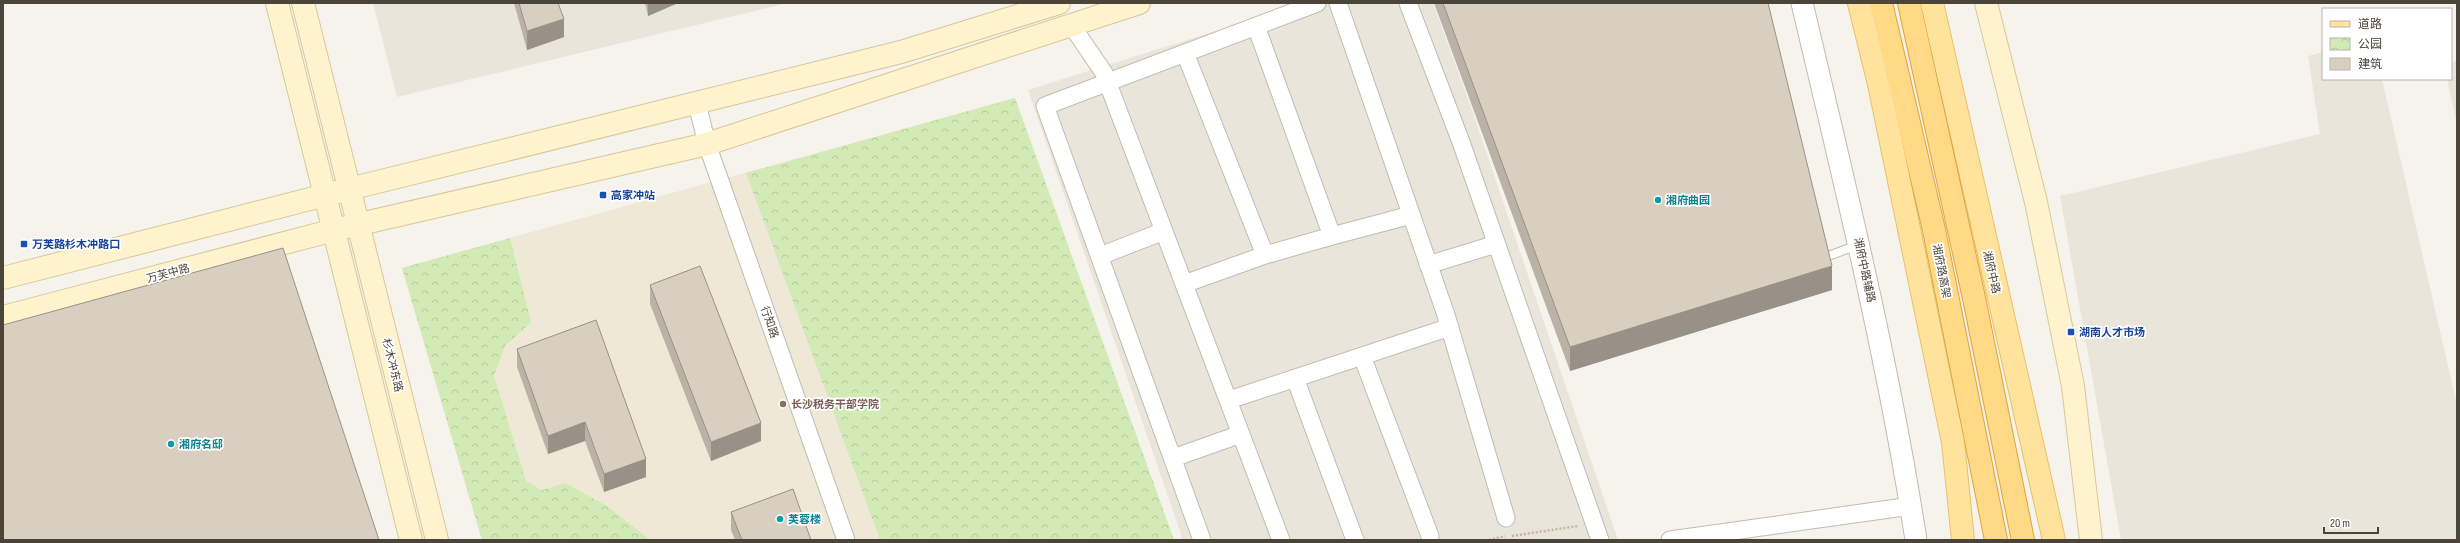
<svg xmlns="http://www.w3.org/2000/svg" width="2460" height="543" viewBox="0 0 2460 543" font-family="'Sofia Sans Condensed','Noto Sans SC',sans-serif">
<style>
.residential{fill:#eae5da}
.education{fill:#efe8d6}
.park{fill:url(#park-crowns)}
.lines{fill:none;stroke-linecap:round;stroke-linejoin:round}
.service-casing{stroke:#c2bbae;stroke-width:10}
.minor-casing{stroke:#c2bbae;stroke-width:19}
.tertiary-casing{stroke:#c2bbae;stroke-width:23}
.secondary-casing{stroke:#d6c79b;stroke-width:24}
.primary-casing{stroke:#e6c16a;stroke-width:24}
.trunk-casing{stroke:#e0a43c;stroke-width:24}
.path{stroke:#c4b79f;stroke-width:2.5;stroke-dasharray:2 2;stroke-linecap:butt}
.service{stroke:#fff;stroke-width:8}
.minor{stroke:#fff;stroke-width:17}
.tertiary{stroke:#fff;stroke-width:21}
.secondary{stroke:#fff3cd;stroke-width:22}
.primary{stroke:#ffe39c;stroke-width:22}
.trunk{stroke:#ffd985;stroke-width:22}
.wall{fill:#bab2a6}
.shaded-wall{fill:#979187}
.building{fill:#d8cfc1;stroke:#979187}
.transit-dot{fill:#1a4fb4;stroke:#fff;stroke-width:1.5}
.culture-dot{fill:#0f9aa8;stroke:#fff;stroke-width:1.5}
.education-dot{fill:#8d6e63;stroke:#fff;stroke-width:1.5}
.labels{text-anchor:middle;stroke-width:3.5;stroke-linejoin:round;paint-order:stroke}
.transit-label{font-size:11px;font-weight:bold;fill:#164399;stroke:#fff;text-anchor:start}
.culture-label{font-size:11px;font-weight:bold;fill:#0d838f;stroke:#fff;text-anchor:start}
.street-label{font-size:11px;fill:#4b4439;stroke:#fff}
.education-label{font-size:11px;font-weight:bold;fill:#785e54;stroke:#fff;text-anchor:start}
</style>
<defs>
<pattern id="park-crowns" width="20" height="18" patternUnits="userSpaceOnUse"><rect width="20" height="18" fill="#d2eab5"/><path d="M2 6a3 3 0 1 1 6 0M12 15a3 3 0 1 1 6 0" fill="none" stroke="#b6ca9c"/></pattern>
</defs>
<rect width="100%" height="100%" fill="#f6f3ec"/>
<path class="residential" d="M 373,3 L 788,3 L 397,97 Z
M 1305,3 L 1433,3 L 1472,110 L 1618,540 L 1183,540 L 1028,90 Z
M 2323,52 L 2323,79 L 2382,79 L 2457,405 L 2457,540 L 2121,540 L 2060,196 L 2320,134 L 2308,56 Z
M 2457,59 L 2457,125 L 2447,79 L 2451,79 L 2451,64 Z"/>
<path class="education" d="M 1015,98 L 1174,540 L 482,540 L 402,268 Z"/>
<path class="park" d="M 1015,98 L 1174,540 L 880,540 L 746,173 Z
M 510,238 L 531,322 L 505,346 L 494,376 L 526,481 L 542,490 L 565,483 L 607,506 L 650,540 L 482,540 L 402,268 Z"/>
<g class="lines">
<defs>
<path id="service" d="M 1820,259 L 1858,245"/>
<path id="minor" d="M 1338,3 L 1446,315 L 1506,518
M 1408,3 L 1461,142 L 1600,540
M 1072,26 L 1104,73 L 1281,540
M 1256,26 L 1332,236 L 1411,215
M 1185,53 L 1265,255
M 697,104 L 707,144 L 846,540
M 1100,256 L 1164,231
M 1428,265 L 1496,244
M 1184,284 L 1265,255 L 1332,236
M 1362,356 L 1430,536
M 1295,378 L 1355,540
M 1229,400 L 1450,327
M 1173,458 L 1241,434
M 1202,540 L 1045,106 L 1317,3
M 1670,540 L 1911,506"/>
<path id="tertiary" d="M 1802,3 C 1844,181 1888,359 1916,540"/>
<path id="secondary" d="M 277,3 L 411,540
M 303,3 L 437,540
M 1986,3 L 2036,202 L 2073,386 L 2091,540
M 3,278 L 349,189 L 901,52 L 1059,3
M 3,317 L 334,230 L 707,144 L 1139,3"/>
<path id="primary" d="M 1859,3 L 1879,84 L 1953,442 L 1963,540
M 1932,3 L 2054,540"/>
<path id="trunk" d="M 1881,3 L 1934,230 L 1996,540
M 1909,3 L 1974,298 L 2023,540"/>
</defs>
<use href="#service" class="service-casing"/>
<use href="#minor" class="minor-casing"/>
<use href="#tertiary" class="tertiary-casing"/>
<use href="#secondary" class="secondary-casing"/>
<use href="#primary" class="primary-casing"/>
<use href="#trunk" class="trunk-casing"/>
<path class="path" d="M 1512,536 L 1578,526
M 1489,540 L 1505,536"/>
<use href="#service" class="service"/>
<use href="#minor" class="minor"/>
<use href="#tertiary" class="tertiary"/>
<use href="#secondary" class="secondary"/>
<use href="#primary" class="primary"/>
<use href="#trunk" class="trunk"/>
</g>
<path class="wall" d="M 514,3 L 558,3 L 564,37 L 527,50 Z
M 645,3 L 678,3 L 648,16 Z
M 1434,3 L 1768,3 L 1832,290 L 1570,371 Z
M 650,285 L 761,441 L 711,461 L 650,304 Z
M 517,349 L 646,477 L 604,492 L 585,441 L 548,454 L 517,367 Z
M 731,512 L 811,540 L 735,540 L 731,530 Z"/>
<path class="shaded-wall" d="M 648,3 L 678,3 L 648,16 Z
M 564,19 L 564,37 L 527,50 L 527,31 Z
M 1832,266 L 1832,290 L 1570,371 L 1570,347 Z
M 585,422 L 585,441 L 548,454 L 548,436 Z
M 761,423 L 761,441 L 711,461 L 711,442 Z
M 646,459 L 646,477 L 604,492 L 604,474 Z"/>
<path class="building" d="M 519,3 L 558,3 L 564,19 L 527,31 Z
M 1443,3 L 1768,3 L 1832,266 L 1570,347 Z
M 283,248 L 379,540 L 3,540 L 3,325 Z
M 700,266 L 761,423 L 711,442 L 650,285 Z
M 596,320 L 646,459 L 604,474 L 585,422 L 548,436 L 517,349 Z
M 793,489 L 811,540 L 742,540 L 731,512 Z"/>
<g class="transit-dot">
<rect x="599" y="191" width="8" height="8" rx="2"/>
<rect x="20" y="240" width="8" height="8" rx="2"/>
<rect x="2067" y="328" width="8" height="8" rx="2"/>
</g>
<g class="culture-dot">
<circle cx="1658" cy="200" r="4"/>
<circle cx="171" cy="444" r="4"/>
<circle cx="780" cy="519" r="4"/>
</g>
<circle class="education-dot" cx="783" cy="404" r="4"/>
<g class="labels">
<g class="transit-label">
<text x="611" y="199">高家冲站</text>
<text x="32" y="248">万芙路杉木冲路口</text>
<text x="2079" y="336">湖南人才市场</text>
</g>
<g class="culture-label">
<text x="1666" y="204">湘府曲园</text>
<text x="179" y="448">湘府名邸</text>
<text x="788" y="523">芙蓉楼</text>
</g>
<g class="street-label">
<text transform="translate(1865 270) rotate(78)" y="4">湘府中路辅路</text>
<text transform="translate(1942 271) rotate(79)" y="4">湘府路高架</text>
<text transform="translate(1992 272) rotate(77)" y="4">湘府中路</text>
<text transform="translate(168 273) rotate(-15)" y="4">万芙中路</text>
<text transform="translate(770 322) rotate(71)" y="4">行知路</text>
<text transform="translate(393 365) rotate(76)" y="4">杉木冲东路</text>
</g>
<g class="education-label">
<text x="791" y="408">长沙税务干部学院</text>
</g>
</g>
<rect width="2460" height="543" fill="none" stroke="#4b4439" stroke-width="8"/>
<rect x="2322" y="8" width="130" height="72" fill="#ffffff" stroke="#b7b4b0"/>
<rect x="2330" y="21" width="20" height="6" fill="#ffe39c" stroke="#b7b4b0"/>
<text x="2358" y="28" font-size="12" fill="#4b4439">道路</text>
<rect x="2330" y="38" width="20" height="12" fill="url(#park-crowns)" stroke="#b7b4b0"/>
<text x="2358" y="48" font-size="12" fill="#4b4439">公园</text>
<rect x="2330" y="58" width="20" height="12" fill="#d8cfc1" stroke="#b7b4b0"/>
<text x="2358" y="68" font-size="12" fill="#4b4439">建筑</text>
<path d="M2324 527v6h54v-6" fill="none" stroke="#4b4439" stroke-width="2"/>
<text x="2330" y="527" font-size="12" fill="#4b4439" stroke="#ffffff" stroke-width="3" paint-order="stroke">20 m</text>
</svg>
